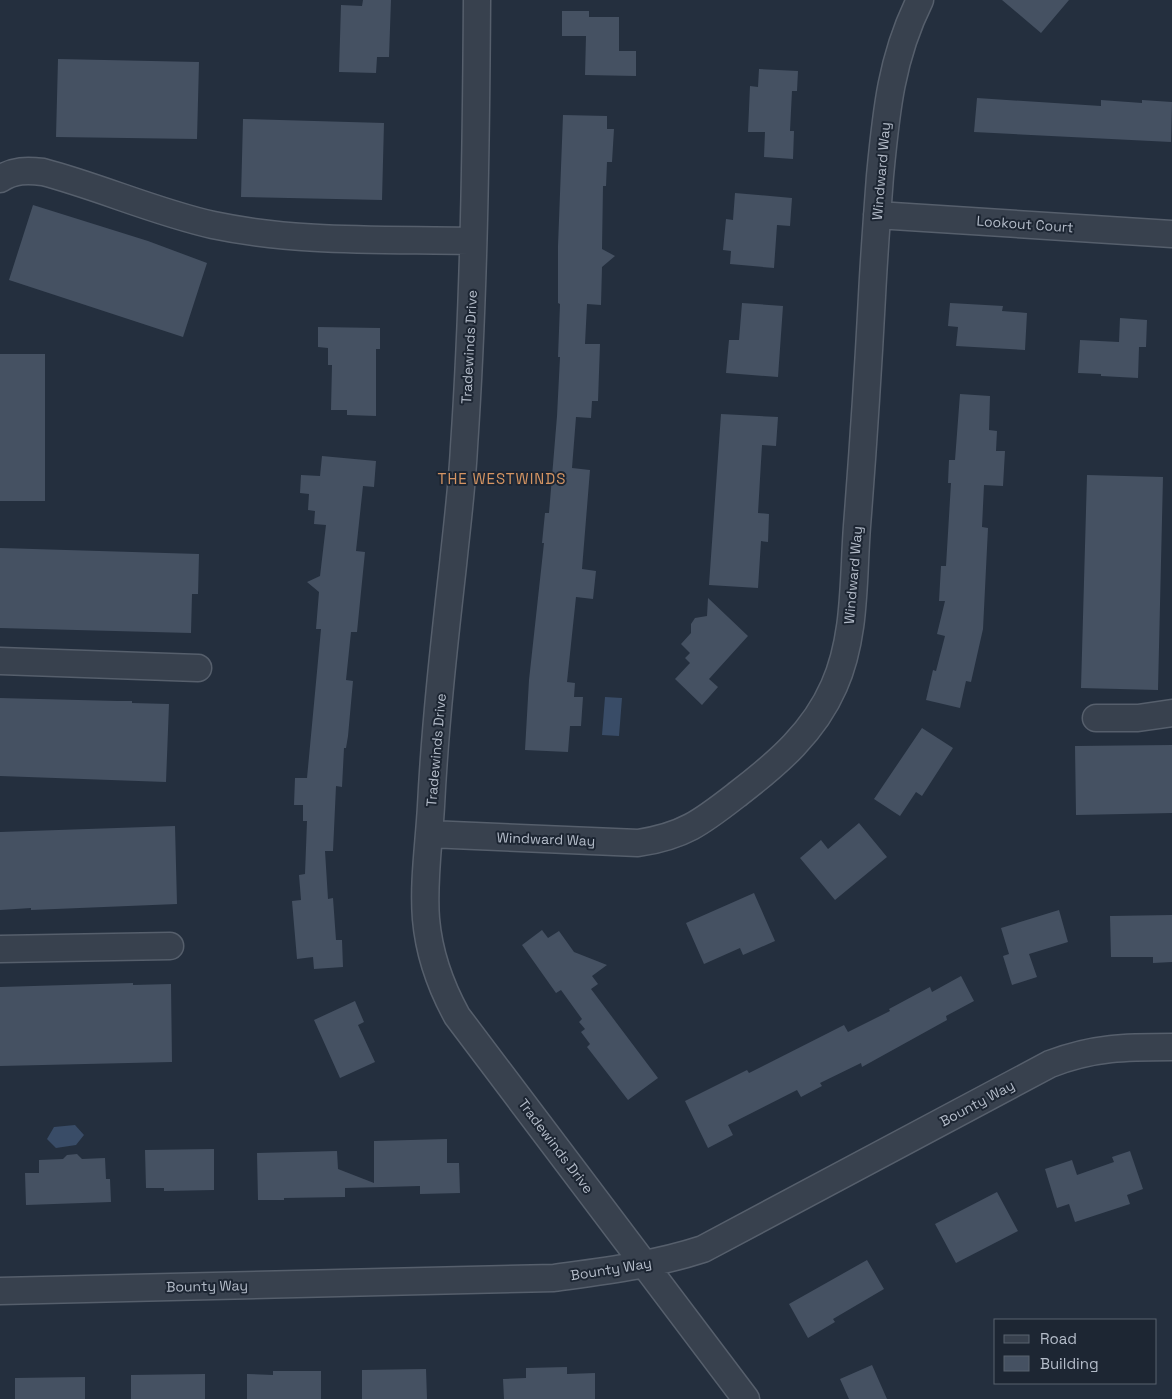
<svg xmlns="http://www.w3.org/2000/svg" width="1172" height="1399" viewBox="0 0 1172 1399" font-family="'Space Grotesk',sans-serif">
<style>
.water{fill:#394c67}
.building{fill:#455162}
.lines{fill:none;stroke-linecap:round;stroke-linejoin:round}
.minor-casing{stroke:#565f6c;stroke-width:29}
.minor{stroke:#38414e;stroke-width:26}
.labels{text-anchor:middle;stroke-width:4;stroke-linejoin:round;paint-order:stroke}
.street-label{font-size:14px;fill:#b4bcc9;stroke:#1d2633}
.neighbourhood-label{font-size:15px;letter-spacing:1px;fill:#d59563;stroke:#1d2633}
</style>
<rect width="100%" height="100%" fill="#242f3e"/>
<path class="water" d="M 605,697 L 622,698 L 619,736 L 602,735 Z
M 75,1125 L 84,1135 L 76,1145 L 56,1148 L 47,1139 L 54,1127 Z"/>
<path class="building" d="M 363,0 L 391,0 L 389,57 L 377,57 L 376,73 L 339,72 L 341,5 L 362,6 Z
M 1002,0 L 1069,0 L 1041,33 Z
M 562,11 L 589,11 L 589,17 L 619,17 L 619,51 L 636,51 L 636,76 L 585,75 L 586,36 L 562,36 Z
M 58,59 L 199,62 L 197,139 L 56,137 Z
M 759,69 L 798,71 L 797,91 L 792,91 L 790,131 L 794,131 L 793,159 L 764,157 L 765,132 L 748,132 L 750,86 L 758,87 Z
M 977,98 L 1101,106 L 1101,100 L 1142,103 L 1142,100 L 1172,102 L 1171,142 L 974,132 Z
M 563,115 L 607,116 L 607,129 L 614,129 L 612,162 L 607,162 L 606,186 L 603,186 L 602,249 L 615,256 L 602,267 L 601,305 L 587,304 L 585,344 L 600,344 L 598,401 L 592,401 L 591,418 L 576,417 L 572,468 L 590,470 L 582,569 L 596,571 L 593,599 L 576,597 L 567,682 L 575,683 L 574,697 L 583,697 L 581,726 L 570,726 L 568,752 L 525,750 L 529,680 L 544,543 L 542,543 L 545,513 L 549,513 L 557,416 L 560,357 L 558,357 L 560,304 L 558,303 L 558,246 Z
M 243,119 L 384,123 L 382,200 L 241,197 Z
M 735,193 L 792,198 L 790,226 L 777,225 L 774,268 L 730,264 L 731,251 L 723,250 L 726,219 L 733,220 Z
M 33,205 L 148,241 L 207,263 L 183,337 L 9,280 Z
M 742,303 L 783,306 L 778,377 L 726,373 L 729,340 L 739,340 Z
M 950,303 L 1003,306 L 1002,311 L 1027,313 L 1025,350 L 956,346 L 958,327 L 948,326 Z
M 1120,318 L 1147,320 L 1146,347 L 1139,347 L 1138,378 L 1101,376 L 1101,374 L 1078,373 L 1080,340 L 1119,342 Z
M 318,327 L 380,328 L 380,349 L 376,349 L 376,416 L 347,415 L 347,410 L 331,410 L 332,365 L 328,365 L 328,348 L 318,347 Z
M 0,354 L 45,354 L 45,501 L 0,501 Z
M 960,394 L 990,396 L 989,430 L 997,431 L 996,451 L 1005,451 L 1003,486 L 984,485 L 982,527 L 988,528 L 983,629 L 971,682 L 966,681 L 960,708 L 926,700 L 933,670 L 936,671 L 945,636 L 937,634 L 945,601 L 939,601 L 941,566 L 946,566 L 951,483 L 948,483 L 949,460 L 955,460 Z
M 721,414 L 778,417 L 776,446 L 762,445 L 758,513 L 769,514 L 768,542 L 761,541 L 758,588 L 709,585 Z
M 322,456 L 376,461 L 374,487 L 363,486 L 356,551 L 365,552 L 357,632 L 351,632 L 346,680 L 353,681 L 348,736 L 346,748 L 344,748 L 342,787 L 336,786 L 333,851 L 325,851 L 328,899 L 333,898 L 336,940 L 342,940 L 343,967 L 314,969 L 313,957 L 297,959 L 292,901 L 301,900 L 299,875 L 305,874 L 307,821 L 303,821 L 303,805 L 294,805 L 295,778 L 307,778 L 321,629 L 316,629 L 319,592 L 307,582 L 320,576 L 326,525 L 314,524 L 315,511 L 308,510 L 309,494 L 300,493 L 301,475 L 320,476 Z
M 1087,475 L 1163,477 L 1158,690 L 1081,688 Z
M 0,548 L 199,554 L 198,594 L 192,594 L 191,633 L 0,628 Z
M 708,598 L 748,636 L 709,679 L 718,687 L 702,705 L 675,679 L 690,663 L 685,658 L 690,653 L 681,644 L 691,633 L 691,624 L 695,618 L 707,616 Z
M 0,698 L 118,701 L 132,701 L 132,703 L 169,704 L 166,782 L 0,776 Z
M 922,728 L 953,748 L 922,796 L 916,792 L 900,816 L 874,799 Z
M 1172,745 L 1172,813 L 1076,815 L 1075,746 Z
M 859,823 L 887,857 L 835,900 L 800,858 L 821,840 L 828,849 Z
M 175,826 L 177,904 L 31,910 L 31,908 L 0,910 L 0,832 Z
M 754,893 L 775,941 L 743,955 L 740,948 L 704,964 L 686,923 Z
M 1059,910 L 1068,942 L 1029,954 L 1037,977 L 1012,985 L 1003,956 L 1009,954 L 1001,928 Z
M 1172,915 L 1172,962 L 1153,963 L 1153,957 L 1111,957 L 1110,916 Z
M 542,930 L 548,938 L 559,931 L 574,952 L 607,965 L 592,976 L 598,984 L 591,989 L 658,1078 L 628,1100 L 587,1047 L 590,1044 L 581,1032 L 585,1029 L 579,1022 L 582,1019 L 561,990 L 556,993 L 522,945 Z
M 961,976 L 974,1001 L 946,1016 L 947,1020 L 862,1067 L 861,1063 L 820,1083 L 822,1086 L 801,1097 L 797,1090 L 728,1125 L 733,1135 L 708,1148 L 685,1101 L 747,1070 L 749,1073 L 844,1025 L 848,1032 L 890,1011 L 889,1009 L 930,987 L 932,992 Z
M 133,983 L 133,985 L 171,984 L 172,1062 L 0,1066 L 0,987 Z
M 355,1001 L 364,1022 L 358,1025 L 375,1062 L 340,1078 L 314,1020 Z
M 447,1139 L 447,1163 L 459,1163 L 460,1193 L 420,1194 L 420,1186 L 345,1188 L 345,1197 L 284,1198 L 284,1200 L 258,1200 L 257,1153 L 337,1151 L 338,1169 L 374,1183 L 374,1141 Z
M 214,1149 L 214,1190 L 164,1191 L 164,1188 L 146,1188 L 145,1150 Z
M 1130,1151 L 1143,1189 L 1127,1195 L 1130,1204 L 1075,1222 L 1069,1204 L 1057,1208 L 1045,1169 L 1072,1160 L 1077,1175 L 1114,1162 L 1112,1157 Z
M 77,1154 L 82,1159 L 105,1158 L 106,1179 L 110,1179 L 111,1202 L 26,1205 L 25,1173 L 39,1173 L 39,1160 L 63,1159 L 67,1155 Z
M 997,1192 L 1018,1231 L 956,1263 L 935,1224 Z
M 867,1260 L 884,1289 L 833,1319 L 835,1322 L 808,1338 L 789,1304 Z
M 872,1365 L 887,1399 L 849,1399 L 840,1379 Z
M 567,1367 L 567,1374 L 595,1373 L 595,1399 L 504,1399 L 503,1379 L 526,1378 L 526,1368 Z
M 426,1369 L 427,1399 L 362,1399 L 362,1370 Z
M 273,1371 L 321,1371 L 321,1399 L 247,1399 L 247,1374 L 273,1375 Z
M 205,1374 L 205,1399 L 131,1399 L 131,1375 Z
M 85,1377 L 85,1399 L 15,1399 L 15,1378 Z"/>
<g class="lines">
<defs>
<path id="minor" d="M 477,0 C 476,149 474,299 464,447 C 462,487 457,526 453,565 C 444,645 435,726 431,806 C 429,843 423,882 426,919 C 429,954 440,985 457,1016 L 746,1399
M 0,179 C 14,170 27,170 43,172 C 100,187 155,212 213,225 C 298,243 386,239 473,241
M 877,215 L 1172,234
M 0,661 L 198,668
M 1096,718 L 1138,718 L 1172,713
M 429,834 L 638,843 C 685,836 703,821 739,793 C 778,763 814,732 834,686 C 856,637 853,579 857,526 C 863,449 868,373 872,296 C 874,256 877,216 880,176 C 886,113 891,58 920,0
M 0,949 L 170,946
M 0,1291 L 554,1278 C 604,1271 654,1265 703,1249 L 1050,1064 C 1094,1047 1127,1047 1172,1047"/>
</defs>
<use href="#minor" class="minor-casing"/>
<use href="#minor" class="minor"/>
</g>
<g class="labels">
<g class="street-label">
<text transform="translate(881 171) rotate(-85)" y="5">Windward Way</text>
<text transform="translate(1025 224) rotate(4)" y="5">Lookout Court</text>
<text transform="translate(469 347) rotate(-87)" y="5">Tradewinds Drive</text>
<text transform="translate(853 575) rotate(-85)" y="5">Windward Way</text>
<text transform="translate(436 750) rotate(-85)" y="5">Tradewinds Drive</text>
<text transform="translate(546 839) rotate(2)" y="5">Windward Way</text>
<text transform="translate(977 1103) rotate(-28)" y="5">Bounty Way</text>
<text transform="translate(556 1146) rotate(53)" y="5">Tradewinds Drive</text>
<text transform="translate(611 1269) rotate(-9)" y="5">Bounty Way</text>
<text transform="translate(207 1286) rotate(-1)" y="5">Bounty Way</text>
</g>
<g class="neighbourhood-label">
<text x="502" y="484">THE WESTWINDS</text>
</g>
</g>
<rect x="994" y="1319" width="162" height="65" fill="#1d2633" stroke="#59626f"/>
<rect x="1004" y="1335" width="25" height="8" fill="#38414e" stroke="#59626f"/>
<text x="1040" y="1344" font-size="15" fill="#b4bcc9">Road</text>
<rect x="1004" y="1356" width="25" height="15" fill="#455162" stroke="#59626f"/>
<text x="1040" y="1369" font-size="15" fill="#b4bcc9">Building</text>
</svg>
